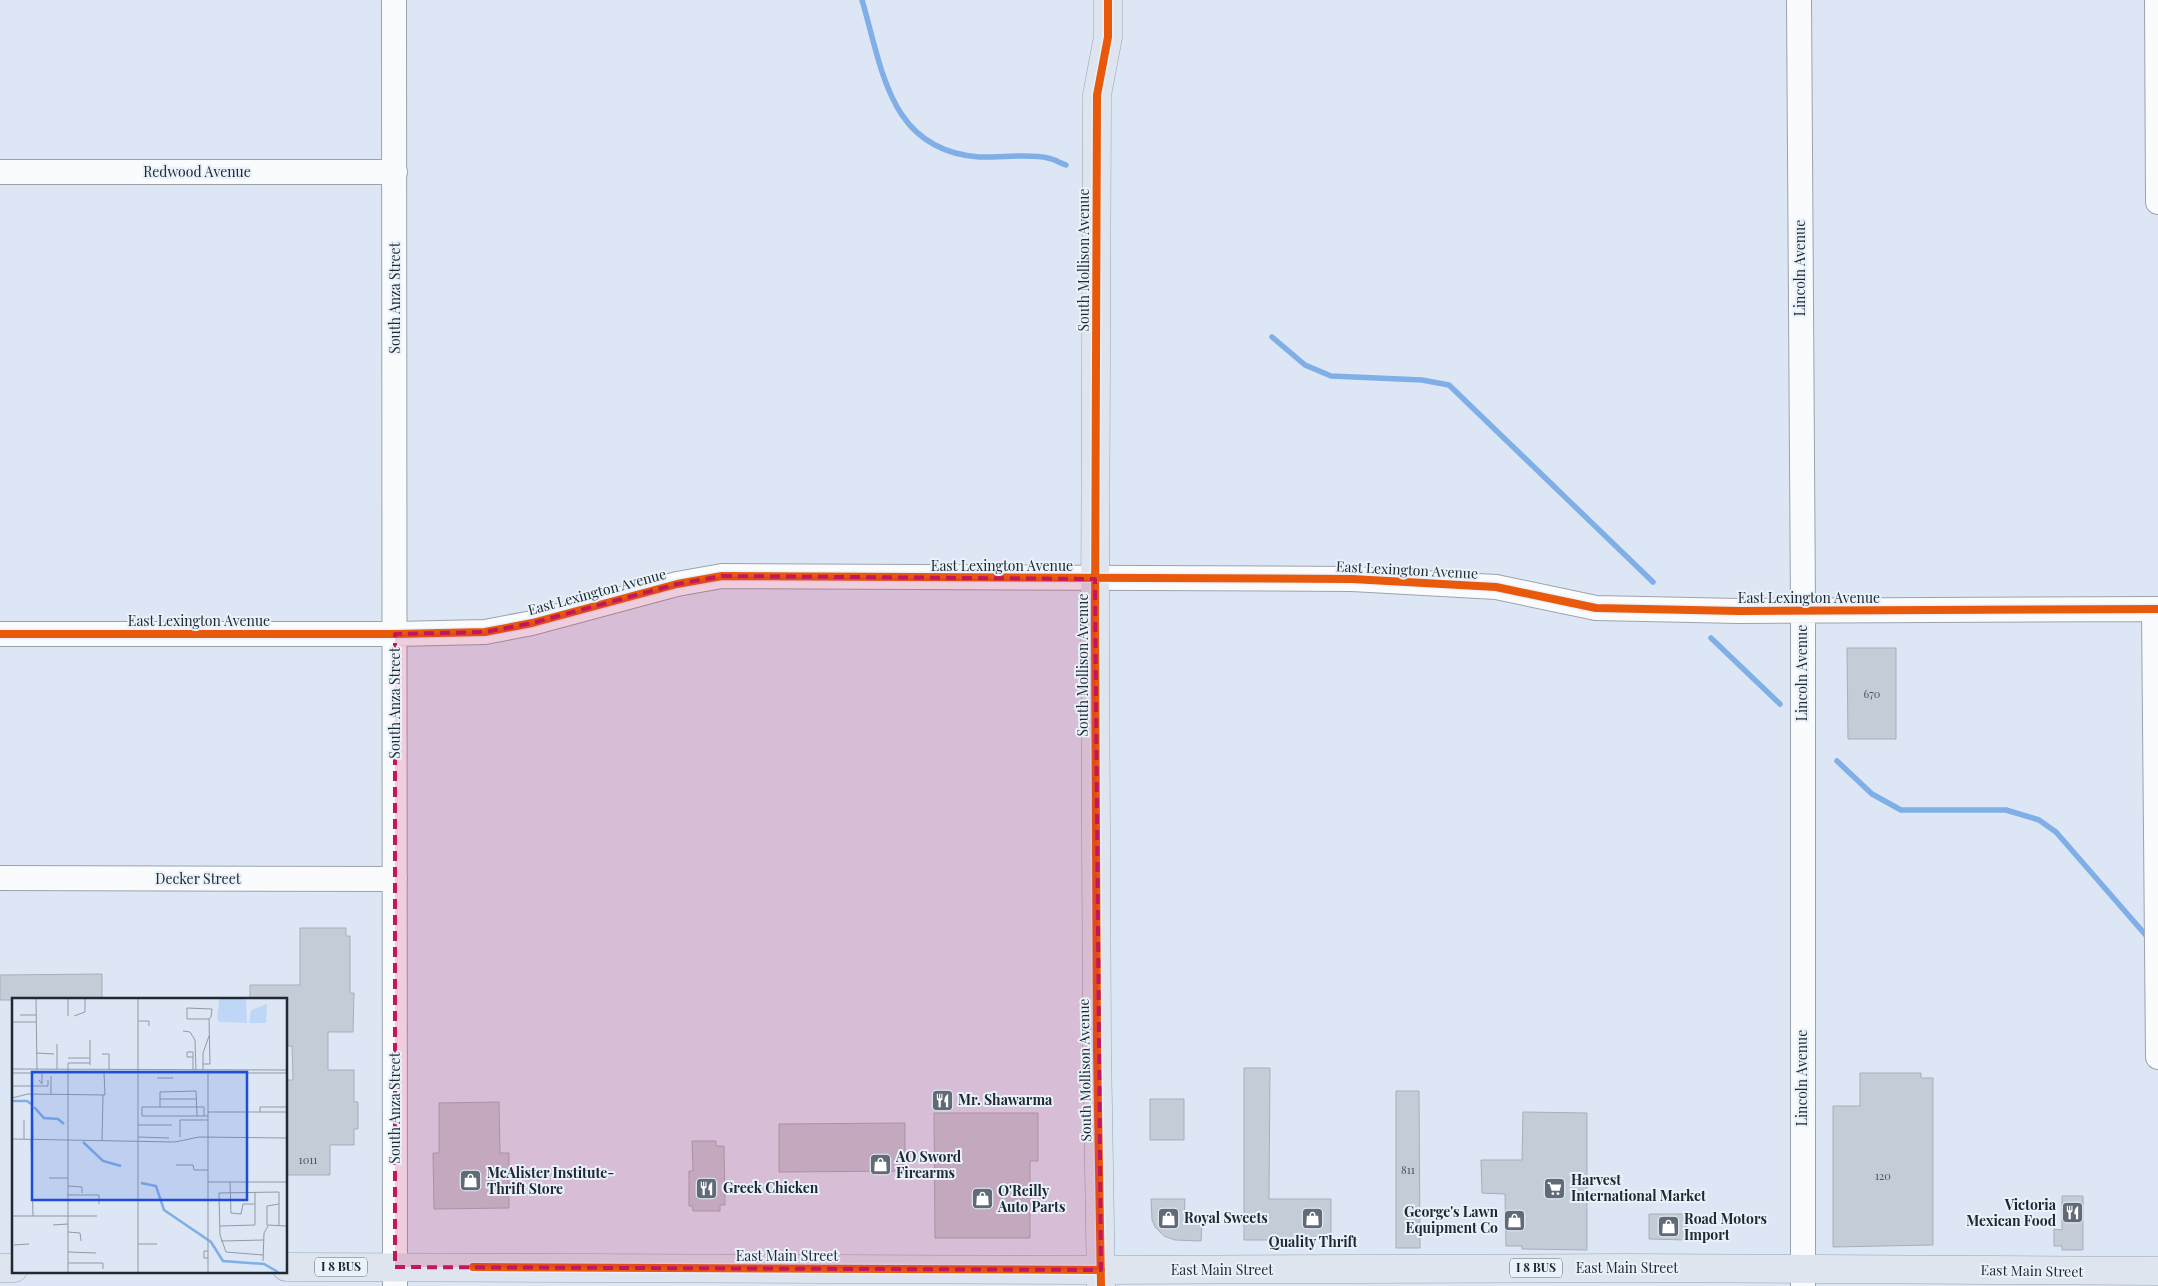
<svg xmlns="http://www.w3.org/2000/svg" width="2158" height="1286" viewBox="0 0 2158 1286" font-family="'Playfair Display',serif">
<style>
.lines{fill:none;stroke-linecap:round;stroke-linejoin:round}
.stream{stroke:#80aee7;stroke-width:5.5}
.building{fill:#c4ccd8;stroke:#a7afba}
.minor-casing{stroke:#9ca3ae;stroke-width:26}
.major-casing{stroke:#94a5b8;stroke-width:29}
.minor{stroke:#fafbfd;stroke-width:24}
.major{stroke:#dee5ef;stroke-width:28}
.cycleway-casing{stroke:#e9f1fb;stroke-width:11}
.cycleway{stroke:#e8590c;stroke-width:8}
.marked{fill:#c2185b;fill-opacity:0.2;stroke:#c2185b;stroke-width:4;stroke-dasharray:10 6;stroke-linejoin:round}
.labels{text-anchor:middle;stroke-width:4;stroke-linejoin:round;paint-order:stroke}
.number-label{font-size:11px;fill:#4b535c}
.shield{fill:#e9f1fb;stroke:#5c646e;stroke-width:1}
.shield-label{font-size:12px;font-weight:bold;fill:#202831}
.street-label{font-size:14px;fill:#202831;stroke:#e9f1fb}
.poi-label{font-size:14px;font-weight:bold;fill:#202831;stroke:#e9f1fb;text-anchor:start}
.inset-river{fill:none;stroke:#80aee7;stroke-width:2.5}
.inset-road{fill:none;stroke:#919aa6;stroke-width:1}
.view{fill:#1d4ed8;fill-opacity:0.15;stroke:#1d4ed8;stroke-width:2.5}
.inset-edge{fill:none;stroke:#202831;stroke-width:2.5}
</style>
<rect width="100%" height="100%" fill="#dce6f4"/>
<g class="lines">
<path class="stream" d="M 862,0 C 883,71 889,150 979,157 C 999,158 1030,153 1048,158 C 1054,159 1060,163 1066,165
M 1272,337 L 1305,365 L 1331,376 L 1422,380 L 1449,385 L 1653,582
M 1711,638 L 1780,704
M 1837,761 L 1872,794 L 1901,810 L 2006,810 L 2039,820 L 2056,832 L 2150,940"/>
</g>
<path class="building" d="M 1847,648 L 1896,648 L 1896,739 L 1848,739 Z
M 300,928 L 346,928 L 346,936 L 350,936 L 350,993 L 354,993 L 353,1032 L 328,1032 L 328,1070 L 354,1070 L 354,1102 L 358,1102 L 358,1129 L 354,1129 L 354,1145 L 330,1145 L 330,1175 L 286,1175 L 286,1080 L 293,1080 L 292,1046 L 286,1046 L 286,1000 L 250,1000 L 250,985 L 300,985 Z
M 102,974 L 102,1000 L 0,1000 L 0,975 Z
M 1244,1068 L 1270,1068 L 1269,1199 L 1331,1199 L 1331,1240 L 1244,1240 Z
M 1860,1073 L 1921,1073 L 1921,1078 L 1933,1078 L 1933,1245 L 1833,1247 L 1833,1106 L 1860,1106 Z
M 1396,1091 L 1419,1091 L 1420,1248 L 1396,1248 Z
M 1150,1099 L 1184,1099 L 1184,1140 L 1150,1140 Z
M 499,1102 L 500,1153 L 509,1153 L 509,1208 L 434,1209 L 433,1153 L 439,1153 L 439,1103 Z
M 1523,1112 L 1587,1113 L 1587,1250 L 1522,1249 L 1522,1246 L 1506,1246 L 1505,1194 L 1482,1193 L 1481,1160 L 1522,1160 Z
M 934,1113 L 1038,1113 L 1038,1161 L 1030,1161 L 1030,1238 L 935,1238 Z
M 905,1123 L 905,1171 L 779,1172 L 779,1124 Z
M 692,1141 L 716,1141 L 716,1146 L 724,1146 L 725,1205 L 720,1205 L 720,1211 L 693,1211 L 692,1206 L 689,1206 L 689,1171 L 693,1171 Z
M 2062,1196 L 2083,1196 L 2083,1250 L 2062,1250 L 2062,1246 L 2054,1246 L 2054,1229 L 2062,1230 Z
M 1151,1199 L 1185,1199 L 1184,1221 L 1202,1222 L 1201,1241 L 1175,1240 L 1164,1236 L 1155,1227 L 1152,1220 Z
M 1649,1214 L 1687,1214 L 1686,1240 L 1649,1239 Z"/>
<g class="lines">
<defs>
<path id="minor" d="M 394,0 L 395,1286
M 1799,0 L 1803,610 L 1803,1286
M 2157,0 L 2158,202
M 0,172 L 395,172
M 2154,609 L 2158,1057
M 0,634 L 395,634 L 485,632 L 532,623 L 677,584 L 722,576 L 1352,579 L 1496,587 L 1596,608 L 1739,611 L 2158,609
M 0,878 L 395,879"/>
<path id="major" d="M 286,1267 L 1101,1270 L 1626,1268 L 2158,1271
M 0,1268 L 14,1268
M 1101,1286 L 1097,1049 L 1095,624 L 1097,95 L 1108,37 L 1108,0"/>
</defs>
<use href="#minor" class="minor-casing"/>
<use href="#major" class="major-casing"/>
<use href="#minor" class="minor"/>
<use href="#major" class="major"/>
<defs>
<path id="cycleway" d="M 0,634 L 395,634 L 485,632 L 532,623 L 677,584 L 722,576 L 1352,579 L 1496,587 L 1596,608 L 1739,611 L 2158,609
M 473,1267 L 1101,1270
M 1101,1286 L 1097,1049 L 1095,624 L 1097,95 L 1108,37 L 1108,0"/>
</defs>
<use href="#cycleway" class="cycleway-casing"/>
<use href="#cycleway" class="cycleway"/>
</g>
<path class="marked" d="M 722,576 L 1095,579 L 1101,1270 L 395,1267 L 395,634 L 485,632 L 532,623 L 677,584 Z"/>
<defs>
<symbol id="restaurant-square" viewBox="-11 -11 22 22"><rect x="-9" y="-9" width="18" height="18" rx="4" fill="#626a75" stroke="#e9f1fb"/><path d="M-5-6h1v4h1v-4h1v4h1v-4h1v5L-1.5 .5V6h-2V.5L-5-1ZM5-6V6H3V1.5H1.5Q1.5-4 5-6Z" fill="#fff"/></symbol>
<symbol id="shop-square" viewBox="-11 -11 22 22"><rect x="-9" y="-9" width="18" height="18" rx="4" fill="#626a75" stroke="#e9f1fb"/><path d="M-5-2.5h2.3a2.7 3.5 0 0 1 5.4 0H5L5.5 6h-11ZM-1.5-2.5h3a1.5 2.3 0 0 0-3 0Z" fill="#fff"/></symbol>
<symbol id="supermarket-square" viewBox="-11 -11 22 22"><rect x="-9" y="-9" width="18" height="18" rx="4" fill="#626a75" stroke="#e9f1fb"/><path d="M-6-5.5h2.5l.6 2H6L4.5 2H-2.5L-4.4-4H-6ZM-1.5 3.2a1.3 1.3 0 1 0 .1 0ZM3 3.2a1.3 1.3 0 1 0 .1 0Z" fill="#fff"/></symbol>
</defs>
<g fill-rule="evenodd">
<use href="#restaurant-square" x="930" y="1088" width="25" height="25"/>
<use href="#shop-square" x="868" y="1152" width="25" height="25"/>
<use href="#shop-square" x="458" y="1168" width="25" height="25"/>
<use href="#restaurant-square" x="694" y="1176" width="25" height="25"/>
<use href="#supermarket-square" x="1542" y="1176" width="25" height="25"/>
<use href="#shop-square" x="970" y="1186" width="25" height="25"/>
<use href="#restaurant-square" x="2060" y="1200" width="25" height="25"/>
<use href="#shop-square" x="1156" y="1206" width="25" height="25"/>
<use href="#shop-square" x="1300" y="1206" width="25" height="25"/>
<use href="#shop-square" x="1502" y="1208" width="25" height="25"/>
<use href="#shop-square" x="1656" y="1214" width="25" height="25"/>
</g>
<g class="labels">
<g class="number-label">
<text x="1872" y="698">670</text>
<text x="308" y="1164">1011</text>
<text x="1408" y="1174">811</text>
<text x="1883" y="1180">120</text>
</g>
<g class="shield">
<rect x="315" y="1257.5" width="52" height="19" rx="4"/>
<rect x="1510" y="1258.5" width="52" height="19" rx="4"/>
</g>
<g class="shield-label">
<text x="341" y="1271">I 8 BUS</text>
<text x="1536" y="1272">I 8 BUS</text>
</g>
<g class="street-label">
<text x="197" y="177">Redwood Avenue</text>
<text transform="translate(1084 260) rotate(-90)" y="5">South Mollison Avenue</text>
<text transform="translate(1800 268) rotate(-90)" y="5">Lincoln Avenue</text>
<text transform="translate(395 298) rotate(-90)" y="5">South Anza Street</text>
<text x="1002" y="571">East Lexington Avenue</text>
<text transform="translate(1407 570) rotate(3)" y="5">East Lexington Avenue</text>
<text transform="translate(597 592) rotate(-15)" y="5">East Lexington Avenue</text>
<text x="1809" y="603">East Lexington Avenue</text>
<text x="199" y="626">East Lexington Avenue</text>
<text transform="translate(1083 665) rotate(-90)" y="5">South Mollison Avenue</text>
<text transform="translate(1802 673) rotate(-90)" y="5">Lincoln Avenue</text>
<text transform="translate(395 703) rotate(-90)" y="5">South Anza Street</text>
<text x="198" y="884">Decker Street</text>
<text transform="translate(1085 1070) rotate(-91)" y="5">South Mollison Avenue</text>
<text transform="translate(1802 1078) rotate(-90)" y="5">Lincoln Avenue</text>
<text transform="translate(395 1108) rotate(-90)" y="5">South Anza Street</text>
<text x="787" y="1261">East Main Street</text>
<text x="1627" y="1273">East Main Street</text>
<text x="1222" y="1275">East Main Street</text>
<text transform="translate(2032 1271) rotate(1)" y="5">East Main Street</text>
</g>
<g class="poi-label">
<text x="958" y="1105">Mr. Shawarma</text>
<text x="896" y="1162">AO Sword<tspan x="896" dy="16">Firearms</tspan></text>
<text x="487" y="1178">McAlister Institute-<tspan x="487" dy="16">Thrift Store</tspan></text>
<text x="1571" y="1185">Harvest<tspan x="1571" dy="16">International Market</tspan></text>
<text x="723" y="1193">Greek Chicken</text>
<text x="998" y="1196">O'Reilly<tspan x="998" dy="16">Auto Parts</tspan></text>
<text x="2056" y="1210" text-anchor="end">Victoria<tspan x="2056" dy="16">Mexican Food</tspan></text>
<text x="1498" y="1217" text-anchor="end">George's Lawn<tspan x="1498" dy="16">Equipment Co</tspan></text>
<text x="1184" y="1223">Royal Sweets</text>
<text x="1684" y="1224">Road Motors<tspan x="1684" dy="16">Import</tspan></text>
<text x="1313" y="1247" text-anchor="middle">Quality Thrift</text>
</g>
</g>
<g transform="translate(12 998)">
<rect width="275" height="275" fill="#dce6f4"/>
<path d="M 207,1 L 234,1 L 235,25 L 208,24 L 205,21 ZM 255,6 L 254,25 L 237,25 L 239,12 Z" fill="#bfd7f6"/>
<path class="inset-river" d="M 0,103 L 15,103 L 19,106M 22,109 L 32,120 L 46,121 L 52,126M 71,144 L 91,163 L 109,168M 129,185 L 144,188 L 152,212 L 199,244 L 211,263 L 252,266 L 266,274"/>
<path class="inset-road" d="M 24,1 L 25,72M 56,1 L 56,18M 175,10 L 200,11 L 199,19 L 197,21 L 175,21 ZM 8,17 L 24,17M 62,18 L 73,14 L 73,1M 126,23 L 137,23 L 137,28M 0,24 L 24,24M 171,33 L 178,34 L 183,42 L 184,72M 78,42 L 78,60M 45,46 L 45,71M 24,55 L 42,56M 90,56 L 97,56 L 97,72M 181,59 L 175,59 L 175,54 L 181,54 L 181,72M 56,60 L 78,60 L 78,67M 191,66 L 198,66 L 197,21M 0,71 L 275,72M 191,72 L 191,55 L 197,38M 0,75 L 275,75M 196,75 L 196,274M 39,78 L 39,96M 145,80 L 161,80M 27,82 L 30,86 L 30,75M 0,88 L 20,88M 20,96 L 21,141M 20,96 L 20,88 L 36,88 L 36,82M 0,100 L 16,96 L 93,97 L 92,75M 148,101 L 184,101M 148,109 L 148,94 L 184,93 L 185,118M 196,114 L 275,114M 248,114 L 248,109 L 275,109M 192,118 L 192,109 L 130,109 L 130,118 L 196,118M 12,122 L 12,141M 126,127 L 160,127M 126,139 L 157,140M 168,139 L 168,122 L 196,122M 0,141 L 163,144 L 187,139 L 275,140M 19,141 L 21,218M 90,143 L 91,97M 164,167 L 181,167 L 182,172 L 196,172M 37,180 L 56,180M 196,184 L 275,184M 218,184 L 219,215 L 229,216 L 231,206 L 243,206M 56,188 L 70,189 L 70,195M 55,197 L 87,197 L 87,206M 267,206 L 255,208 L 255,227 L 275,228M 0,218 L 85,218M 41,227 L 56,226M 208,228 L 243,227 L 243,194M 56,234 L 68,235 L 69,243M 209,243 L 252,242M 126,246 L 145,246M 2,247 L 17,246M 196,253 L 192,253 L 192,260 L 196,260M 56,254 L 84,255M 251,257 L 214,254 L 208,237 L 207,195 L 267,194 L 267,228M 251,263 L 252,235 L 256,228M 56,265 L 91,265 L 91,271M 56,274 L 56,65 L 78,65M 126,274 L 126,1"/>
<path class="view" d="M 20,74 L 235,74 L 235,202 L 20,202 Z"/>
<rect width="275" height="275" class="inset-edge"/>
</g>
</svg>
